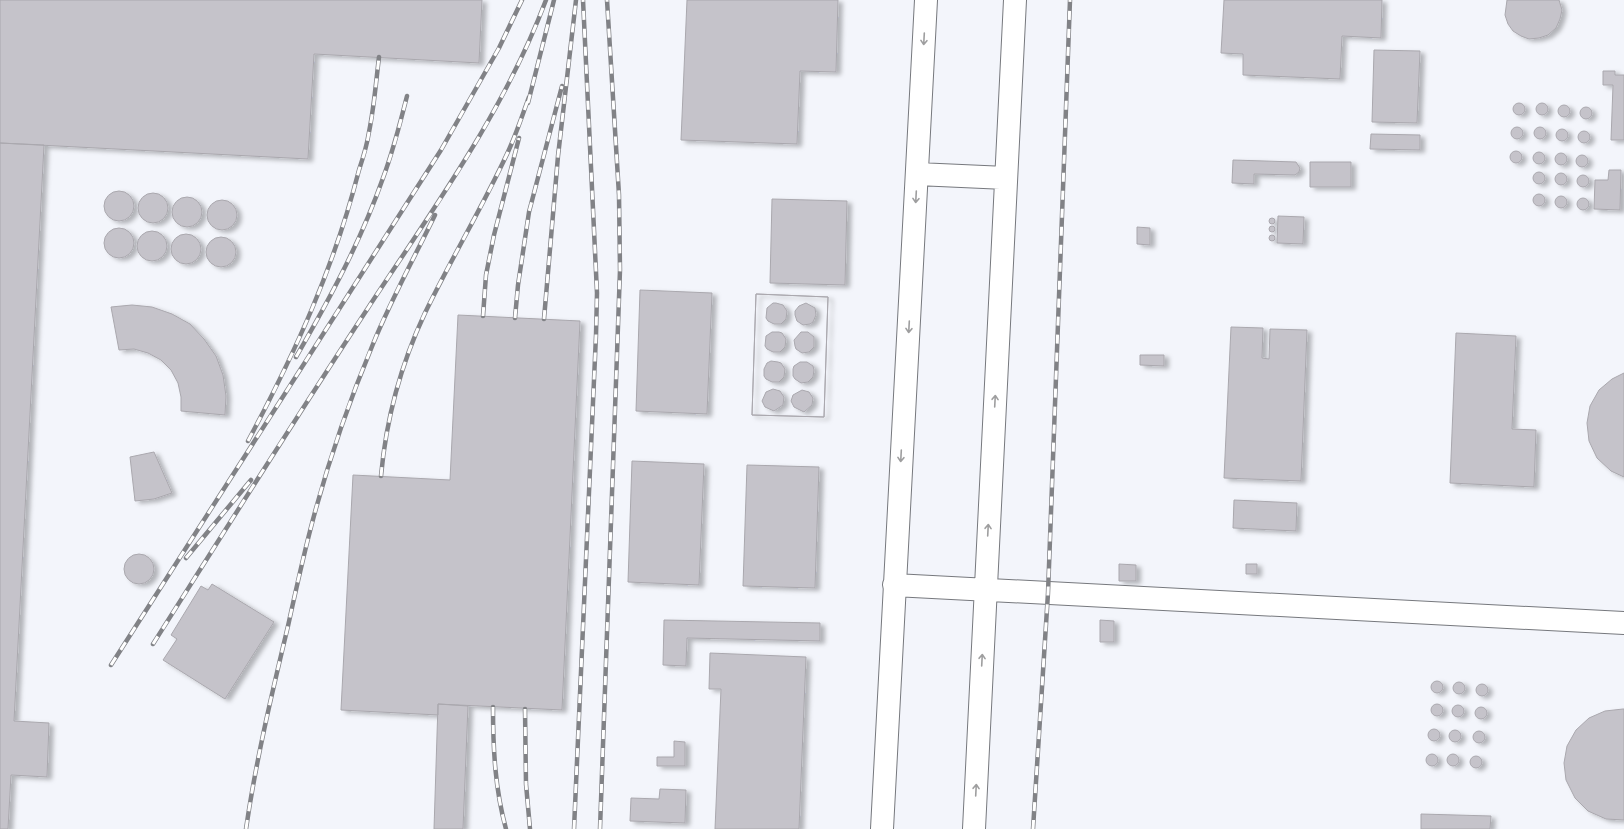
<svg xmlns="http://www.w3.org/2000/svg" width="1624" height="829" viewBox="0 0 1624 829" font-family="Signika,sans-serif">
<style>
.building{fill:#c5c3ca;stroke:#aaa8ae;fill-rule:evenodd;filter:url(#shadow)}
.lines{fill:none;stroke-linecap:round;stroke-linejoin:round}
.minor-casing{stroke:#76787d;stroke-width:24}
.minor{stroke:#fff;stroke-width:22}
.rail-casing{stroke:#818286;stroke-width:4.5}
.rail{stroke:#fff;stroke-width:3;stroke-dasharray:9;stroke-linecap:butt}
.oneway{stroke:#9e9e9f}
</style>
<defs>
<filter id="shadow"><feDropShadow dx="4.5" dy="2.5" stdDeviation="2" flood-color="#0004"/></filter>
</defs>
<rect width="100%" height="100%" fill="#f3f5fb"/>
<path class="building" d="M 0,0 L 482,0 L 479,63 L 314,54 L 308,159 L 0,143 Z
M 687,0 L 838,0 L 836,72 L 800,71 L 797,144 L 681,140 Z
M 1224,0 L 1382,0 L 1381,38 L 1342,36 L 1340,79 L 1243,75 L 1243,54 L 1221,53 Z
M 1507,0 L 1559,0 L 1562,10 L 1560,19 L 1556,28 L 1548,35 L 1539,38 L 1529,39 L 1521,36 L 1513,31 L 1508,24 L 1505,15 Z
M 1374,50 L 1420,51 L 1417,123 L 1372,122 Z
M 1603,71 L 1615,71 L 1615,75 L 1624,75 L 1624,140 L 1611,140 L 1613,85 L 1603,85 Z
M1536 109a6 6 0 1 1 12 0a6 6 0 1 1-12 0Z
M1513 109a6 6 0 1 1 12 0a6 6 0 1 1-12 0Z
M1558 111a6 6 0 1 1 12 0a6 6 0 1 1-12 0Z
M1580 113a6 6 0 1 1 12 0a6 6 0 1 1-12 0Z
M1511 133a6 6 0 1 1 12 0a6 6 0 1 1-12 0Z
M1534 133a6 6 0 1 1 12 0a6 6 0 1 1-12 0Z
M1556 135a6 6 0 1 1 12 0a6 6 0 1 1-12 0Z
M1578 137a6 6 0 1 1 12 0a6 6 0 1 1-12 0Z
M 1371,134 L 1420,135 L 1420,150 L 1370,149 Z
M 0,143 L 44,145 L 14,721 L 49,723 L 47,777 L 11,775 L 8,829 L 0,829 Z
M1510 157a6 6 0 1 1 12 0a6 6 0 1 1-12 0Z
M1533 158a6 6 0 1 1 12 0a6 6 0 1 1-12 0Z
M1555 159a6 6 0 1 1 12 0a6 6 0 1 1-12 0Z
M1576 161a6 6 0 1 1 12 0a6 6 0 1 1-12 0Z
M 1233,160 L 1296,162 L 1300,168 L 1299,172 L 1295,175 L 1254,174 L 1254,184 L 1232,183 Z
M 1310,162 L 1351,162 L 1351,187 L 1310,187 Z
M 1609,170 L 1621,170 L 1620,210 L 1594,209 L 1595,180 L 1608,180 Z
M1533 178a6 6 0 1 1 12 0a6 6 0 1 1-12 0Z
M1555 179a6 6 0 1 1 12 0a6 6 0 1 1-12 0Z
M1577 181a6 6 0 1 1 12 0a6 6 0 1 1-12 0Z
M104 206a15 15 0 1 1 30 0a15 15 0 1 1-30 0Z
M138 208a15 15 0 1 1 30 0a15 15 0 1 1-30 0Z
M1533 200a6 6 0 1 1 12 0a6 6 0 1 1-12 0Z
M1555 202a6 6 0 1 1 12 0a6 6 0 1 1-12 0Z
M172 212a15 15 0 1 1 30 0a15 15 0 1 1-30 0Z
M1577 204a6 6 0 1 1 12 0a6 6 0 1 1-12 0Z
M 772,199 L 847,201 L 845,285 L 770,283 Z
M207 215a15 15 0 1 1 30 0a15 15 0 1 1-30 0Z
M 1278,216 L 1304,217 L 1303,244 L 1277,243 Z
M1269 221a3 3 0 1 1 6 0a3 3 0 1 1-6 0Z
M1269 229a3 3 0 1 1 6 0a3 3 0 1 1-6 0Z
M 1137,227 L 1150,228 L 1150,245 L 1137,244 Z
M104 243a15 15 0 1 1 30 0a15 15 0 1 1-30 0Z
M137 246a15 15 0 1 1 30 0a15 15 0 1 1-30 0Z
M171 249a15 15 0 1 1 30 0a15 15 0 1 1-30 0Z
M1269 238a3 3 0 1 1 6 0a3 3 0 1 1-6 0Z
M206 252a15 15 0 1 1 30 0a15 15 0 1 1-30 0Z
M 640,290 L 712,293 L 707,414 L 636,411 Z
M 756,294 L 828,297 L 824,417 L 752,415 ZM 773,303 L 776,303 L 783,305 L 787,311 L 786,319 L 781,324 L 774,324 L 768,321 L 766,318 L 767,308 ZM 806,303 L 815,308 L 816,315 L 813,322 L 810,324 L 803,325 L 797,321 L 795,315 L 795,311 L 799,306 ZM 772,332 L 779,332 L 782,333 L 786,339 L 785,347 L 780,352 L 773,352 L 767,349 L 765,346 L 766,336 ZM 801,332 L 808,332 L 814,337 L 814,347 L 809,352 L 802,353 L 796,349 L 795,346 L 794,340 ZM 771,361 L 778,362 L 781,363 L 785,369 L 784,377 L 779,382 L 772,382 L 766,379 L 764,376 L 764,369 L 767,363 ZM 800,362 L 807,362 L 813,366 L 814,370 L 813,377 L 808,382 L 801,383 L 795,379 L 793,376 L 793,369 L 794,366 ZM 773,389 L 780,391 L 784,397 L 783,405 L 774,411 L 765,407 L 762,401 L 766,392 ZM 802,390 L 809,392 L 813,398 L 812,405 L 804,412 L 794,407 L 791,401 L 793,395 Z
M 756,294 L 828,297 L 824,417 L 752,415 Z
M 132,305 L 152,307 L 172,314 L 190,324 L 204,339 L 216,356 L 223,375 L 226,396 L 225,415 L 181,411 L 181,397 L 178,383 L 171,370 L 161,360 L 148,353 L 134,349 L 119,350 L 111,307 Z
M 458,315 L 580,321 L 562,710 L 438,704 L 438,715 L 341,710 L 353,475 L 450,480 Z
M 1231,327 L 1263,328 L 1262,358 L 1269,359 L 1270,329 L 1307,330 L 1301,481 L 1224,478 Z
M 1456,333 L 1516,336 L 1512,429 L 1536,430 L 1534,487 L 1450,483 Z
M 1140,355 L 1164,355 L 1164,366 L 1140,365 Z
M 1624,373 L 1624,477 L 1611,471 L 1597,458 L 1589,441 L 1587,423 L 1590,406 L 1599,390 L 1612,379 Z
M 154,452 L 172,493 L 154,499 L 135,501 L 130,457 Z
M 632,461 L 704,464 L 699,585 L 628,582 Z
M 747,465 L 819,467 L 815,588 L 743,586 Z
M 1234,500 L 1297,503 L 1296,531 L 1233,528 Z
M124 569a15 15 0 1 1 30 0a15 15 0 1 1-30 0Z
M 1119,564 L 1136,565 L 1136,581 L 1119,581 Z
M 1246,564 L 1257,564 L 1257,574 L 1246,574 Z
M 212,584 L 274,622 L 225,699 L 163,660 L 177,639 L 171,635 L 201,586 L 208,590 Z
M 664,620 L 820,623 L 820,641 L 687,638 L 686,666 L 663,665 Z
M 1100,620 L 1114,621 L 1114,642 L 1100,642 Z
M 710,653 L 806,657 L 799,829 L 715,829 L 721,689 L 709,689 Z
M1431 687a6 6 0 1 1 12 0a6 6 0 1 1-12 0Z
M1453 688a6 6 0 1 1 12 0a6 6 0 1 1-12 0Z
M1476 690a6 6 0 1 1 12 0a6 6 0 1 1-12 0Z
M1431 710a6 6 0 1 1 12 0a6 6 0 1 1-12 0Z
M 438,704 L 468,706 L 463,829 L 434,829 Z
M1452 711a6 6 0 1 1 12 0a6 6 0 1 1-12 0Z
M1475 713a6 6 0 1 1 12 0a6 6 0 1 1-12 0Z
M 1623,709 L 1624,709 L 1624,820 L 1606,819 L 1588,811 L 1575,798 L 1566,780 L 1564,763 L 1567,746 L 1576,730 L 1589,718 L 1605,711 Z
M1428 735a6 6 0 1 1 12 0a6 6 0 1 1-12 0Z
M1449 736a6 6 0 1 1 12 0a6 6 0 1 1-12 0Z
M1473 737a6 6 0 1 1 12 0a6 6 0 1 1-12 0Z
M 674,741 L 685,742 L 685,766 L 657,766 L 657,757 L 674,757 Z
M1426 760a6 6 0 1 1 12 0a6 6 0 1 1-12 0Z
M1447 760a6 6 0 1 1 12 0a6 6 0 1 1-12 0Z
M1470 762a6 6 0 1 1 12 0a6 6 0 1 1-12 0Z
M 660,789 L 686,790 L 685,823 L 630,821 L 631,798 L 659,799 Z
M 1421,814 L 1491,816 L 1490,829 L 1421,829 Z"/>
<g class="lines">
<defs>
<path id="minor" d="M 917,174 L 1006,178
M 894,585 L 1624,623
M 882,829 L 926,0
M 974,829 L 1015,0"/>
</defs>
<use href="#minor" class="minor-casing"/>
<use href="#minor" class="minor"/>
<defs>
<path id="rail" d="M 528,103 L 554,0
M 483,316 L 486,275 L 494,235 L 519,138
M 515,318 L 518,285 L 529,212 L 562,86
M 544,319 L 558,156 L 576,0
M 296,357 C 329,300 361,241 383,178 C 393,151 400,124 407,96
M 248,441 C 295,353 334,268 359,170 C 363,158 367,145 369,132 C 374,108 376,82 379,57
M 381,476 C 386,420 401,364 425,313 C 451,259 482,208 507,154 C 516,135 522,116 529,97
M 186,558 L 251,480
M 153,644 C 224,532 295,419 368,308 C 433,209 504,112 546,0
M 111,665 L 441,150 L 499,48 L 522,0
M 493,707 C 493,749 495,789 506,829
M 525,709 L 526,784 L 530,829
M 246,829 C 256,760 272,693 288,626 C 295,594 302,562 310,531 C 326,468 348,404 373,344 C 391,300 414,258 435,215
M 574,829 L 596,335 L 597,293 L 583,0
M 600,829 L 620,270 L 619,195 L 607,0
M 1033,829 L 1048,593 L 1070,0"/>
</defs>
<use href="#rail" class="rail-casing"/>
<use href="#rail" class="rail"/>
</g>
<defs><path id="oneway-shaft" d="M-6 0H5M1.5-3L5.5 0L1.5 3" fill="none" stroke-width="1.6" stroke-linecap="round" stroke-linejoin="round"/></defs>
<g class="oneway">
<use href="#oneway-shaft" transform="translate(924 39) rotate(93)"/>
<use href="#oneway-shaft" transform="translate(916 197) rotate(93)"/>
<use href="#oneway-shaft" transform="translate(909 327) rotate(93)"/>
<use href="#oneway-shaft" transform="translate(995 401) rotate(-87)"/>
<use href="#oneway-shaft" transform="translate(901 456) rotate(93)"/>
<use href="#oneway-shaft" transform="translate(988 530) rotate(-87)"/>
<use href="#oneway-shaft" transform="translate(982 660) rotate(-87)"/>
<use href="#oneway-shaft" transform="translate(976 790) rotate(-87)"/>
</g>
</svg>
